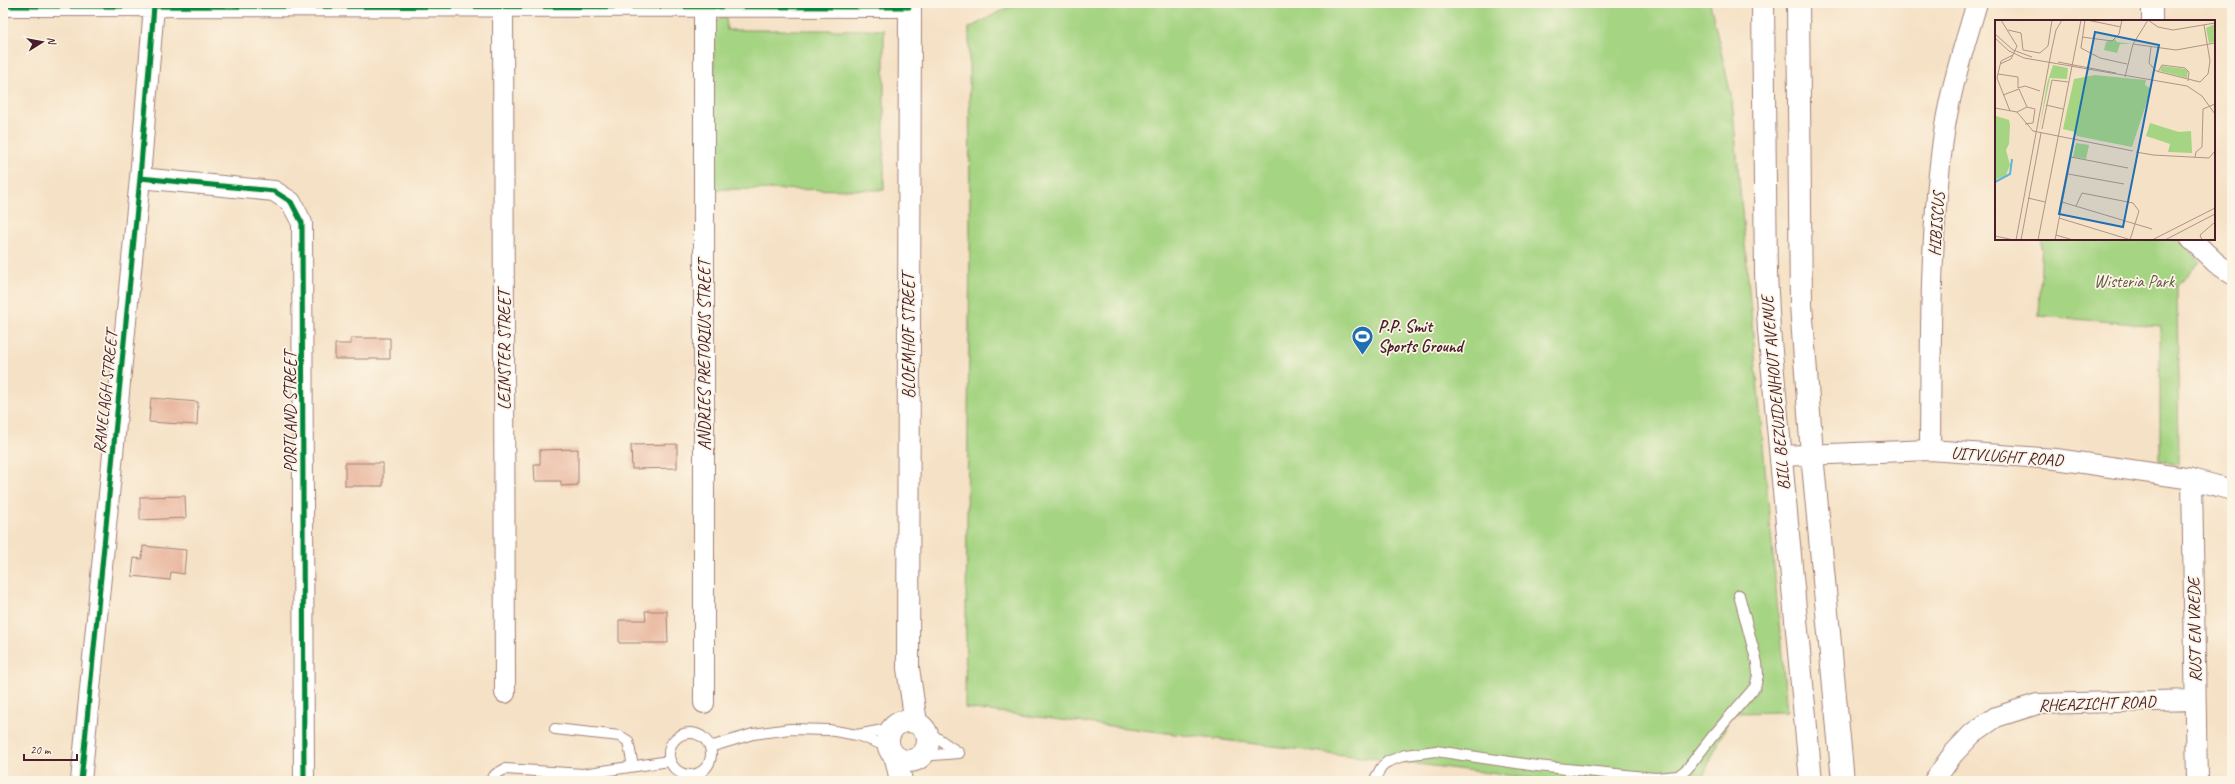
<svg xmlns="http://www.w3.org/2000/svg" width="2235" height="784" viewBox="0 0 2235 784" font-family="Caveat,sans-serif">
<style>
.green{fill:#a5d482;stroke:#787a56}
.building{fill:#e8b29a}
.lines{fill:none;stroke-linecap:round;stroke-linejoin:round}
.service-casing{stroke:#a08078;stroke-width:12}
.minor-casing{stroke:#a08078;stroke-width:22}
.tertiary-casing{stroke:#a08078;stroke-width:24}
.secondary-casing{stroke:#a08078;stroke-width:24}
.service{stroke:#fff;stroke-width:10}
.minor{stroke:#fff;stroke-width:20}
.tertiary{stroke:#fff;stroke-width:22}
.secondary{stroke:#fff;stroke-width:22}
.cycleway-casing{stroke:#fcf5e5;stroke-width:8}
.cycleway{stroke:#00873e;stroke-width:5}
.labels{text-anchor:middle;stroke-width:3.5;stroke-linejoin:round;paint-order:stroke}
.street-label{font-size:17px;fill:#4a1f2b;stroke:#fcf5e5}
.park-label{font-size:17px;fill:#655545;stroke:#fcf5e5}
.poi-label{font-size:17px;font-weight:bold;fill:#4a1f2b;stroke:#fcf5e5;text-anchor:start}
.inset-river{fill:none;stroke:#59b7d7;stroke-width:2}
.inset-road{fill:none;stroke:#b19387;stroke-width:1}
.view{fill:#1f6fb2;fill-opacity:0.15;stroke:#1f6fb2;stroke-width:2}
.inset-edge{fill:none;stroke:#4a1f2b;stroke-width:2}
</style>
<rect width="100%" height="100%" fill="#fcf5e5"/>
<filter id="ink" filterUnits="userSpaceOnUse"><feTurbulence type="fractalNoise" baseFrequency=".025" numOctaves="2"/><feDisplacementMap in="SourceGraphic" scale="8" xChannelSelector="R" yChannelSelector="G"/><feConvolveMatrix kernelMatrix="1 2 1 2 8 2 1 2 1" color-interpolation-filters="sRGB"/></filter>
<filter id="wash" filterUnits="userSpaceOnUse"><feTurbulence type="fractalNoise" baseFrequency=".012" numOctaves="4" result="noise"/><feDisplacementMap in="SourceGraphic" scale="16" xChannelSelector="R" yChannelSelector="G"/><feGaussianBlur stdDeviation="0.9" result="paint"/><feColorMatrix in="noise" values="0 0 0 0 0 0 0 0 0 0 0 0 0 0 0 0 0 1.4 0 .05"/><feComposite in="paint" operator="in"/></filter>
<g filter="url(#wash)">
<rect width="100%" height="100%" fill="#f5e1c5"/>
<path class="green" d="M 1016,3 L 1710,3 L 1732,100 L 1787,712 L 1732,713 L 1701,781 L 1554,781 L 965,708 L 970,239 L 969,28 Z
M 726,16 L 727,30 L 884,30 L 884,190 L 713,189 L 714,24 L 720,18 Z
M 2042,239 L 2179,239 L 2200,262 L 2177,286 L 2179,465 L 2160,461 L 2160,326 L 2039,316 Z"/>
<g id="blocks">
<path class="building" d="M 351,338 L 390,338 L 390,359 L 335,359 L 335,344 L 351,344 Z
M 151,398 L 198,402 L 197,425 L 149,422 Z
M 677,444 L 677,468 L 632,469 L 631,445 Z
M 578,449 L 578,485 L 561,486 L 561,481 L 535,481 L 534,464 L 540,464 L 540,450 Z
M 345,463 L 383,463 L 383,486 L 345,486 Z
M 185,496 L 186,518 L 140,520 L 140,497 Z
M 143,546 L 186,550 L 184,574 L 171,572 L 170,580 L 132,576 L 134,558 L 142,559 Z
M 645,611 L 667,611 L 668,643 L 619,643 L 619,620 L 646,620 Z"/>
</g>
</g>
<g filter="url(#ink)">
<use href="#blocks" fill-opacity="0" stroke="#a08078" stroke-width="1"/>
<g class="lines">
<defs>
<path id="service" d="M 921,727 L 959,753
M 555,729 L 620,736 L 628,741 L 633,766
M669 754a21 21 0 1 1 42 0a21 21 0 1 1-42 0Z
M 857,735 L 893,728
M 710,747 L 753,734 L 790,729 L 829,730 L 857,735 L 889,747
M 921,756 L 959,753
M 490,781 L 496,774 L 505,769 L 583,774 L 669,761
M 1374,781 L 1381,768 L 1387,762 L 1405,755 L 1436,751 L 1537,766 L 1655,778 L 1678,776 L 1687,769 L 1712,737 L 1755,687 L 1758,675 L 1757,663 L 1739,595"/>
<path id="minor" d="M 2152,3 L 2152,21
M 3,6 L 909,7
M 503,7 L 505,693
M 140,178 L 274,191 L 291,202 L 302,223 L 304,781
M 2191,239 L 2216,263 L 2232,274
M 1930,450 C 1931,342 1929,233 1945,126 C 1952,84 1965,43 1977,3
M 1780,456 L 1930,450 L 2056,459 L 2192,479 L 2232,490
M 2192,479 L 2197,781
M 704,703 L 704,7
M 81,781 L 140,178 L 154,6
M 1934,781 L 1953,754 L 1973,733 L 1996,717 L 2037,704 L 2195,700"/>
<path id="tertiary" d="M 910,3 L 908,668 L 916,723
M888 741a20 20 0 1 1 40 0a20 20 0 1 1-40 0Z
M 896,758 L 901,781"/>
<path id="secondary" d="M 1763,3 L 1766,274 L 1769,330 L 1811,781
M 1798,3 L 1801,305 L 1812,454 L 1843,781"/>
</defs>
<use href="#service" class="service-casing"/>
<use href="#minor" class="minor-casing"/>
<use href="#tertiary" class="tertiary-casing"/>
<use href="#secondary" class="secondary-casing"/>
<use href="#service" class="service"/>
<use href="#minor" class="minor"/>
<use href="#tertiary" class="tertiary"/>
<use href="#secondary" class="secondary"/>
<defs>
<path id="cycleway" d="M 3,6 L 909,7
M 140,178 L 274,191 L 291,202 L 302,223 L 304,781
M 81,781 L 140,178 L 154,6"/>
</defs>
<use href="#cycleway" class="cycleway-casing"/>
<use href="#cycleway" class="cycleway"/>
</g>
</g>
<defs>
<symbol id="stadium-pin" viewBox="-11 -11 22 30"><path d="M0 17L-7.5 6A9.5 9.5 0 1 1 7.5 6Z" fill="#1f6fb2" stroke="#fcf5e5"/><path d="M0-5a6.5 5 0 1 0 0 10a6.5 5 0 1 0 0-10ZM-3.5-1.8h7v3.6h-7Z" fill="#fff"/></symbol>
</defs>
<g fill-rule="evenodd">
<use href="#stadium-pin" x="1350" y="324" width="25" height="34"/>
</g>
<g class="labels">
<g class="street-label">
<text transform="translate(1936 224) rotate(-86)" y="6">HIBISCUS</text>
<text transform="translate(908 336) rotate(-90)" y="6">BLOEMHOF STREET</text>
<text transform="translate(504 350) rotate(-90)" y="6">LEINSTER STREET</text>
<text transform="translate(704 355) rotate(-90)" y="6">ANDRIES PRETORIUS STREET</text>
<text transform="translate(105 392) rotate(-84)" y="6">RANELAGH STREET</text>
<text transform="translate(1775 393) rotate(-95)" y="6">BILL BEZUIDENHOUT AVENUE</text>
<text transform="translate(290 412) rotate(-90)" y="6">PORTLAND STREET</text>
<text transform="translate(2007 456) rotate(4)" y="6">UITVLUGHT ROAD</text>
<text transform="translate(2194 630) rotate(-91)" y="6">RUST EN VREDE</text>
<text transform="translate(2097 703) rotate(-2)" y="6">RHEAZICHT ROAD</text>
</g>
<g class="park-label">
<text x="2134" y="287">Wisteria Park</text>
</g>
<g class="poi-label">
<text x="1378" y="332">P.P. Smit<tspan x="1378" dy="20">Sports Ground</tspan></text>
</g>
</g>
<g transform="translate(1995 20)">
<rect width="220" height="220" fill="#f5e1c5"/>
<path d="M 220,4 L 220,22 L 214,23 L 211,8 ZM 120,19 L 122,22 L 137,24 L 125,24 L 122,33 L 109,30 L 111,22 ZM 58,45 L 73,48 L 72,59 L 55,58 L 44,111 L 52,64 ZM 167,46 L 190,49 L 193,51 L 192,58 L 165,51 ZM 100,55 L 151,60 L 150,65 L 156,69 L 137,127 L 82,116 L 80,112 L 68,109 L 79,59 ZM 1,96 L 14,100 L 15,105 L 14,124 L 11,130 L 15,145 L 11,155 L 0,160 ZM 155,103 L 184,112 L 196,111 L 197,133 L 173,132 L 175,124 L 151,116 ZM 81,123 L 94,125 L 91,139 L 78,137 Z" fill="#a5d482"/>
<path class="inset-river" d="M 0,162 L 15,154 L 17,139"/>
<path class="inset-road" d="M 90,0 L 86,28 L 105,38 L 132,44M 92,0 L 126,7M 153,0 L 163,7 L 178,10 L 220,3M 13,10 L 26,13 L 28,30 L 45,33 L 53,26 L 57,0M 0,14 L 18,30 L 37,37M 87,17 L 117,21 L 124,14 L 127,0M 0,18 L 14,31 L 29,38 L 192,66 L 207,76 L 220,94M 138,24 L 181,30 L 220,23M 156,27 L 154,43 L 161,51 L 205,62 L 213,54 L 215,41 L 209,5M 63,42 L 121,53M 5,44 L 16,39 L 22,26 L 6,0M 163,52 L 167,45 L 190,48 L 194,52 L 193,61M 3,54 L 23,57 L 23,68 L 30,66 L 45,71M 130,57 L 138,24 L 153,0M 8,75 L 24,69 L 32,87 L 22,92M 51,85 L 68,89M 0,88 L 22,92 L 38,111 L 138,131M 15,91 L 2,58 L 6,41 L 18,35M 30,104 L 38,103 L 40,89 L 32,87M 47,109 L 57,60 L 73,62M 141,132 L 158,135 L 214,138 L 220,131M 76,137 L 133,148M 200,137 L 201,132 L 207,127 L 208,89 L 220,84M 73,154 L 129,164M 33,178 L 50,182M 67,182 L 157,209M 81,186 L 87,173 L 138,183 L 144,191 L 135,220M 64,198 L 136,220M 61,215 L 78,220M 0,216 L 19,220M 21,220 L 56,33 L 61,10 L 67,0M 26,220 L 46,113M 43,220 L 86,0M 60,220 L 79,121M 157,220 L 220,188M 170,220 L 220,194M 207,220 L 205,215 L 220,202"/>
<path class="view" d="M 100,12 L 164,25 L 128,207 L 64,194 Z"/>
<rect width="220" height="220" class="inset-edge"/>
</g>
<rect width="2235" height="784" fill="none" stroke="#fcf5e5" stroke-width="16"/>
<g transform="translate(42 42) rotate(79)" stroke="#fcf5e5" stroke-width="3" paint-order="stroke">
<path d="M0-3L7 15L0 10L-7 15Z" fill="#4a1f2b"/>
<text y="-6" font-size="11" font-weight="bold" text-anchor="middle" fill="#4a1f2b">N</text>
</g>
<path d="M24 754v6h53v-6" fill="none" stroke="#4a1f2b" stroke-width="2"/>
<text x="30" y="754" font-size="12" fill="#4a1f2b" stroke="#fcf5e5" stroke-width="3" paint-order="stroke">20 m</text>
</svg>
